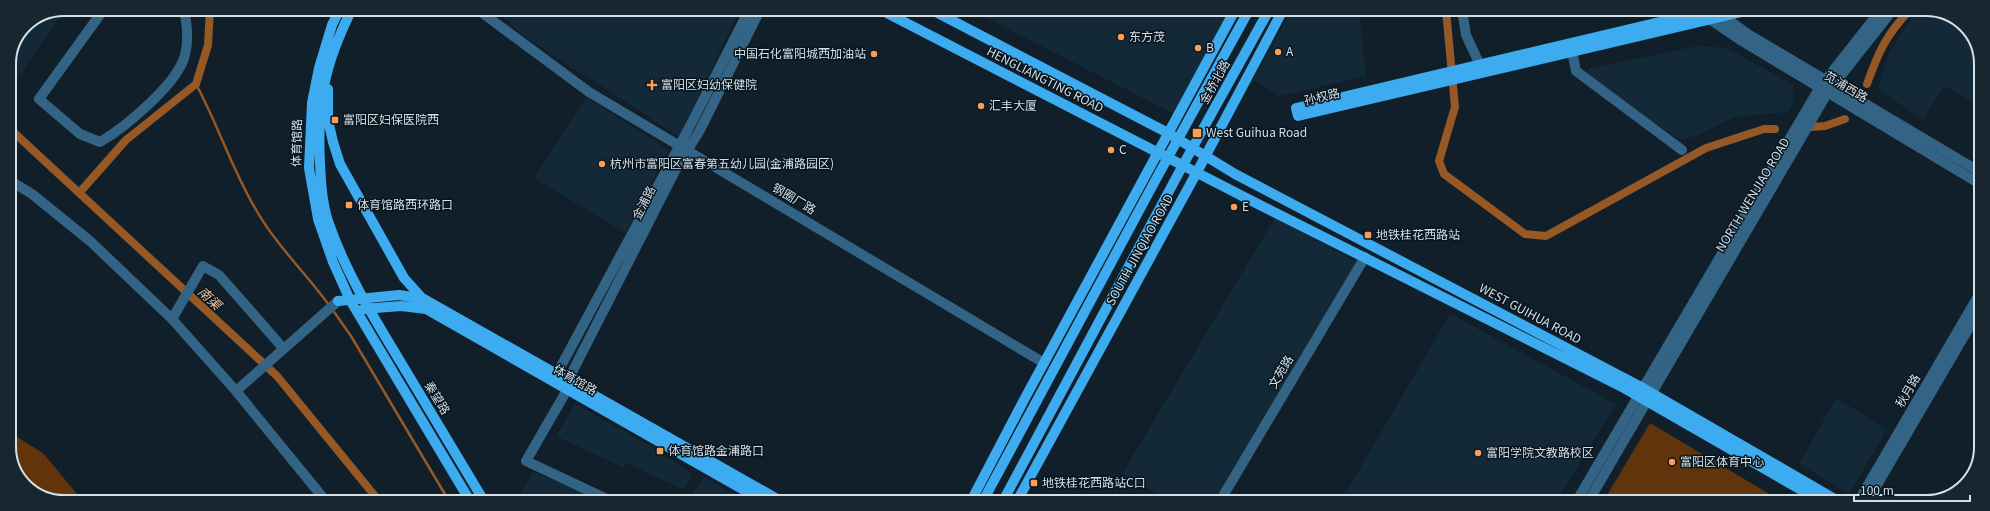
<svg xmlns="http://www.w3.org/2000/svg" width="1990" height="511" viewBox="0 0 1990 511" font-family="Georgia,'Noto Sans SC',serif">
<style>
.built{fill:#142937}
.green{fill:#61340b}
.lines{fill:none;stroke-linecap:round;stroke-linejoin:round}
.stream{stroke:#965824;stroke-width:2.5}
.canal{stroke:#965824;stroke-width:8}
.minor{stroke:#346485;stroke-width:10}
.major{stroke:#3cabef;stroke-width:10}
.poi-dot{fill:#fc9d52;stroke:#081620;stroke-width:1.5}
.labels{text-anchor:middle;stroke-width:3;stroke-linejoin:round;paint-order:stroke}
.poi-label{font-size:12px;fill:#d5dfe6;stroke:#081620;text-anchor:start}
.street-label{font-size:12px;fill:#d5dfe6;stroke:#081620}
.water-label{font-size:13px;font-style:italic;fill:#fac39c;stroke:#081620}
.rim{fill:none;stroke:#d5dfe6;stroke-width:2}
</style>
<rect width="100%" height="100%" fill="#101f29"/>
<path class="built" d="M 66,9 L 12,86 L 9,84 L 9,64 L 25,25 Z
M 494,9 L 740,10 L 679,137 L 520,33 Z
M 971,10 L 1232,10 L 1176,115 Z
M 1292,10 L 1359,10 L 1366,76 L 1280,96 L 1253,80 Z
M 1915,11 L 1940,11 L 1968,28 L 1981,60 L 1981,106 L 1944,86 L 1923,120 L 1878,89 L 1888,55 Z
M 1697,46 L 1727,48 L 1793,85 L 1794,100 L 1788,112 L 1734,117 L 1699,135 L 1680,140 L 1586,78 L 1587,69 Z
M 586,97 L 669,150 L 626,233 L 534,178 Z
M 1275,218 L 1360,264 L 1219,501 L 1169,501 L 1122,474 Z
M 1450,314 L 1616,404 L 1556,502 L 1341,501 Z
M 1836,398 L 1887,429 L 1849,494 L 1799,464 Z
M 575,404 L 642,441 L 692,474 L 684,490 L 627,463 L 624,468 L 556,436 Z
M 533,472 L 605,500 L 516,501 Z
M 704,477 L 745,501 L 687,501 Z"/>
<path class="green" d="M 1650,423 L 1783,502 L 1603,502 Z
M 9,432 L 43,453 L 82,500 L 50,500 L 22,483 L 9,451 Z"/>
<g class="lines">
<path class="stream" d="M 196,84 C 218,125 232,169 255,208 C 275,244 305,272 329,305
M 332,309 L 351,336 L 449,501"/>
<path class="canal" d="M 1446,10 L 1455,107 L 1439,161 L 1444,174 L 1525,234 L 1546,236 L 1706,148 L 1764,129 L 1775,129
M 1867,84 C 1878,53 1886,35 1909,11
M 1811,127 L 1825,126 L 1845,119
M 9,128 L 277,376 L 379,501
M 80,192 L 126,140 L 196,84 L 208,45 L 210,9"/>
<path class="minor" d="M 104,9 L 39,99 L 80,134 L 100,142 C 124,128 178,84 185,55 C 189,40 187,24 184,9
M 477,9 L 589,92 L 1044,363
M 1462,10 L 1466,35 L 1480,65
M 1716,11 L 1748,34 L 1980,172
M 1705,16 L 1742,41 L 1980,184
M 1572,51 L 1576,71 L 1682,150
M 9,180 L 32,194 L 90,241 L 172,319 L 236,391 L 325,500
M 172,319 L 203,266 L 219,275 L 283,348
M 553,381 L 691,124 L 749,10
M 564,388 L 675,171 L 700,130 L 760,10
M 567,390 L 526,461 L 611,501
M 236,391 L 338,301
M 1220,501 L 1365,257
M 1576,502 L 1820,87 L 1880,11
M 1588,502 L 1828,92 L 1892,11
M 1858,502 L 1980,293
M 1867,502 L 1980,309"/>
<path class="major" d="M 340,9 L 332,25 L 319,68 L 312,103 L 309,168 L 318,219 L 333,262 L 350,300 L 470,501
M 352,9 C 324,65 317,102 320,164 C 321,183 322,202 328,221 C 345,271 372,315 400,361 C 428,407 456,454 484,501
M 881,10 L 1250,200 L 1622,387 L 1822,502
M 932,10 L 1168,133 L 1235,174 L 1643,388 L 1840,502
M 1706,11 L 1296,108 L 1298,116 L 1746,11
M 328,89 L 328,120 L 333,142 L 340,164 L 404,278 L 422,298
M 338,301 L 399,295 L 424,299 L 781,501
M 363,309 L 401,306 L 426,309 L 763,501
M 971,501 L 1025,398 L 1235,10
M 983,501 L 1155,181 L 1249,10
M 1003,501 L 1183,165 L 1269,10
M 1017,501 L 1197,172 L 1283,10"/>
</g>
<g class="poi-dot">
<circle cx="1121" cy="37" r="4"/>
<circle cx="1198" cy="48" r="4"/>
<circle cx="1278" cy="52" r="4"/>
<circle cx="874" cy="54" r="4"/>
<path d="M650 79h4v4h4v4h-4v4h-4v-4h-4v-4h4z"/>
<circle cx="981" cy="106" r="4"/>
<rect x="331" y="116" width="8" height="8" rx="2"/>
<rect x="1192" y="128" width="10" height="10" rx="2"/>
<circle cx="1111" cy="150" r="4"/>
<circle cx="602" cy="164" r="4"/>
<rect x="345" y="201" width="8" height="8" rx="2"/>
<circle cx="1234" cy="207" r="4"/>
<rect x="1364" y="231" width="8" height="8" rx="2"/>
<rect x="656" y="447" width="8" height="8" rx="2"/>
<circle cx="1478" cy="453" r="4"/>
<circle cx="1672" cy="462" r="4"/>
<rect x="1030" y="479" width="8" height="8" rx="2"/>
</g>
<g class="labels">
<g class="poi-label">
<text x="1129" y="41">东方茂</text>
<text x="1206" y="52">B</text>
<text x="1286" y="56">A</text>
<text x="866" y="58" text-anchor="end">中国石化富阳城西加油站</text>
<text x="661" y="89">富阳区妇幼保健院</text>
<text x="989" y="110">汇丰大厦</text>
<text x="343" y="124">富阳区妇保医院西</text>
<text x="1206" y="137">West Guihua Road</text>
<text x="1119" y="154">C</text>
<text x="610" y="168">杭州市富阳区富春第五幼儿园(金浦路园区)</text>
<text x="357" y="209">体育馆路西环路口</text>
<text x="1242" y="211">E</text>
<text x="1376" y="239">地铁桂花西路站</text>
<text x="668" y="455">体育馆路金浦路口</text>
<text x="1486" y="457">富阳学院文教路校区</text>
<text x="1680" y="466">富阳区体育中心</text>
<text x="1042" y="487">地铁桂花西路站C口</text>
</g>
<g class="street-label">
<text transform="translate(1045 80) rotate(27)" y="4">HENGLIANGTING ROAD</text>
<text transform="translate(1215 82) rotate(-61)" y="4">金桥北路</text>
<text transform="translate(1846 87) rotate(31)" y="4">苋浦西路</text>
<text transform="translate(1322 97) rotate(-13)" y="4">孙权路</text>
<text transform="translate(297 143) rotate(-89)" y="4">体育馆路</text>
<text transform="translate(1753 195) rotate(-59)" y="4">NORTH WENJIAO ROAD</text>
<text transform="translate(794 199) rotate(31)" y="4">钢圈厂路</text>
<text transform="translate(644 203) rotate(-63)" y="4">金浦路</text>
<text transform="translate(1140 250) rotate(-61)" y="4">SOUTH JINQIAO ROAD</text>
<text transform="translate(1530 314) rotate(28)" y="4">WEST GUIHUA ROAD</text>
<text transform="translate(1281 372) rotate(-59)" y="4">文苑路</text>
<text transform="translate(575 380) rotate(30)" y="4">体育馆路</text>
<text transform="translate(1908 391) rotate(-60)" y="4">秋月路</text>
<text transform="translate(437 398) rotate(59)" y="4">秦望路</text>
</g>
<g class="water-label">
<text transform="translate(210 298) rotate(43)" y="5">南渠</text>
</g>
</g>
<path d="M0 0H1990V511H0ZM64 16H1926A48 48 0 0 1 1974 64V447A48 48 0 0 1 1926 495H64A48 48 0 0 1 16 447V64A48 48 0 0 1 64 16Z" fill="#182630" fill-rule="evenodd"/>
<path class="rim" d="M64 16H1926A48 48 0 0 1 1974 64V447A48 48 0 0 1 1926 495H64A48 48 0 0 1 16 447V64A48 48 0 0 1 64 16Z"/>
<path d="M1854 495v6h116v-6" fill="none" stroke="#d5dfe6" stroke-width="2"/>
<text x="1860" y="495" font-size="12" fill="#d5dfe6" stroke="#081620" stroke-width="3" paint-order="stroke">100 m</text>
</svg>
